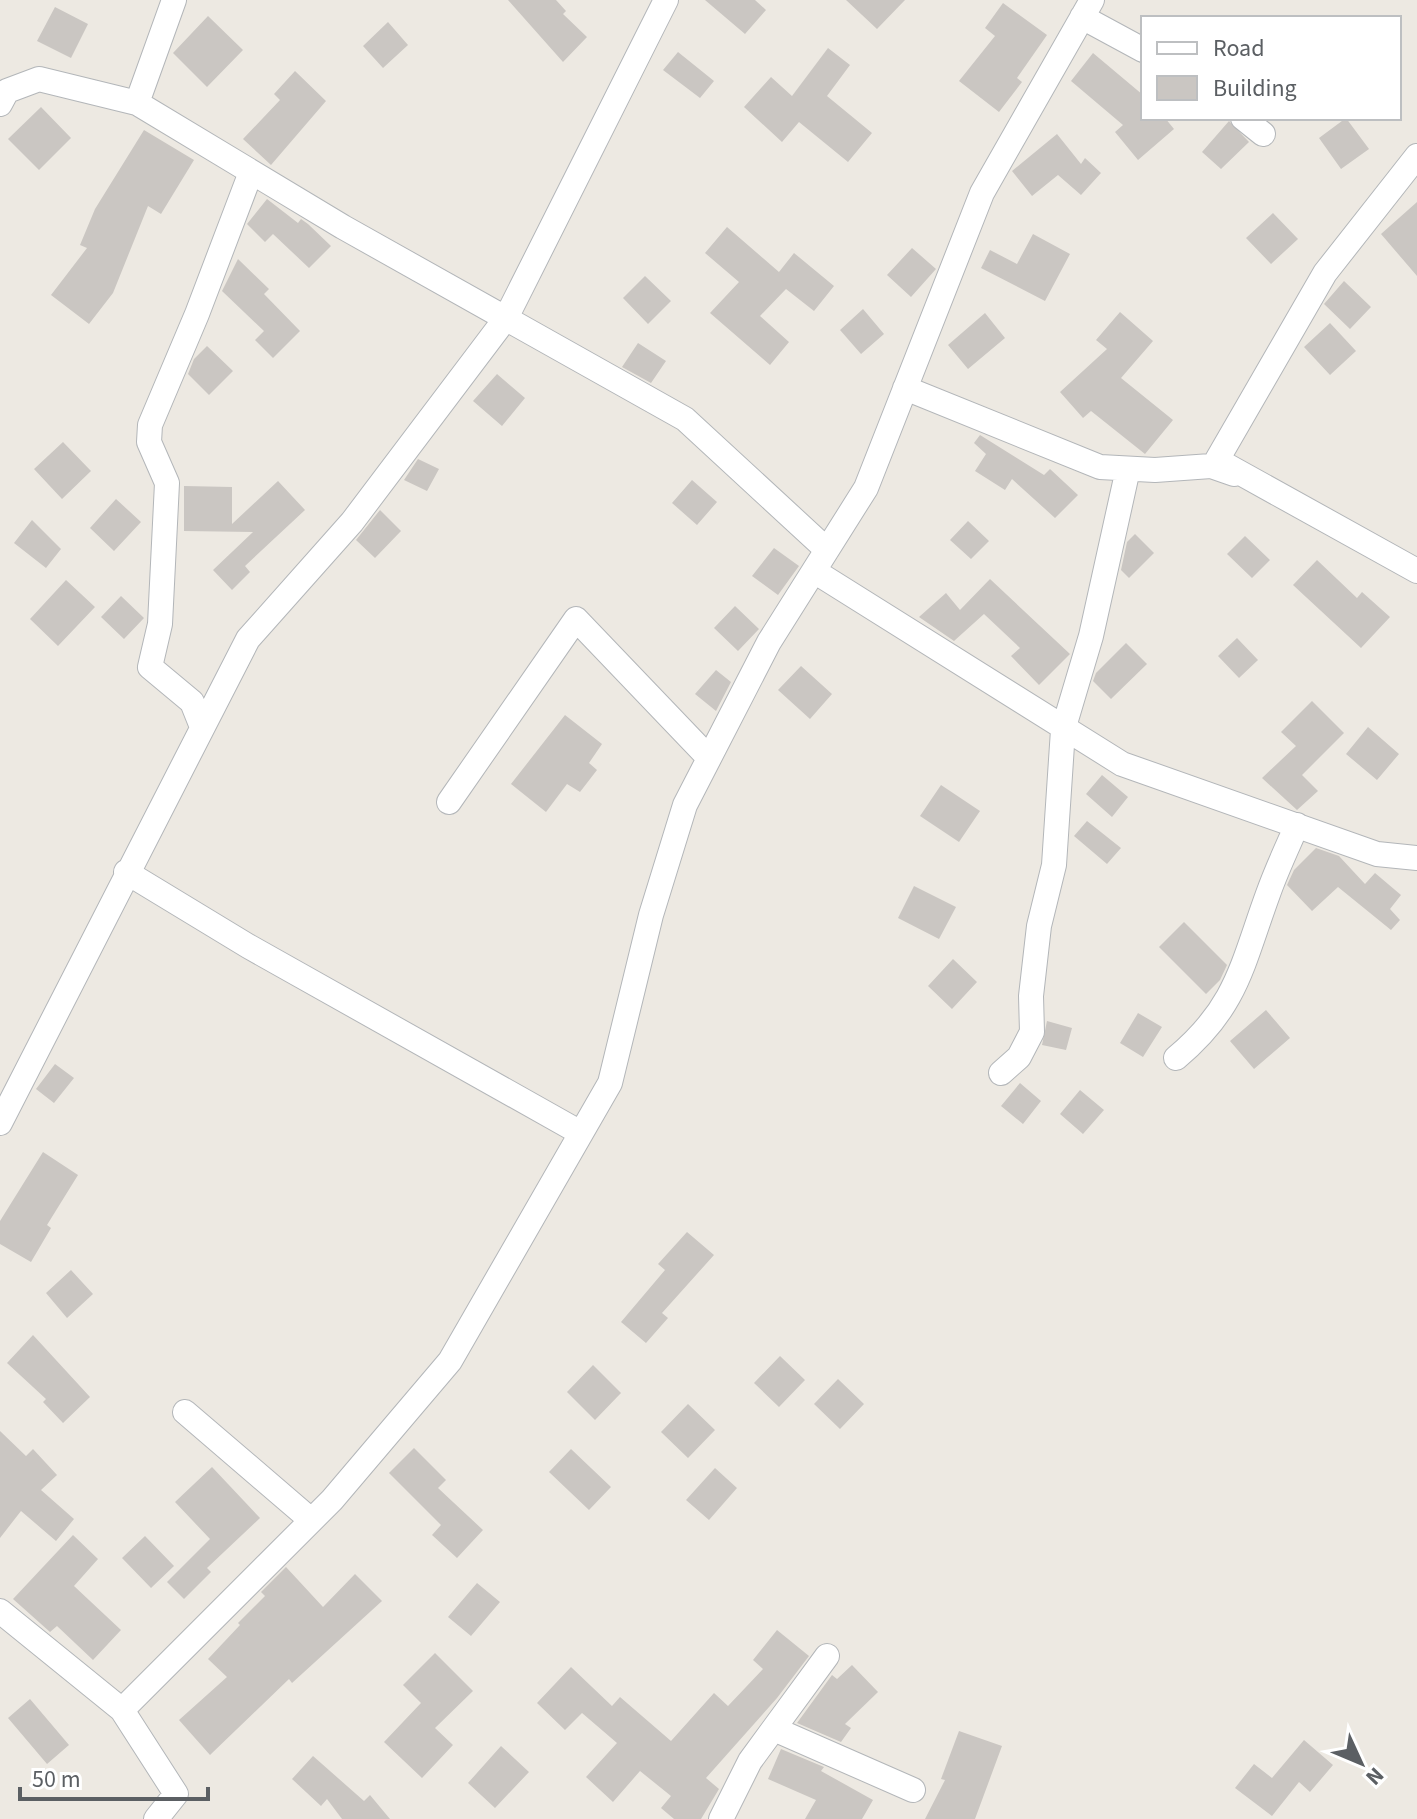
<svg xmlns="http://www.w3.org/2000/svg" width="1417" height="1819" viewBox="0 0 1417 1819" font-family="'Source Sans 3',sans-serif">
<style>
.building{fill:#cac6c2}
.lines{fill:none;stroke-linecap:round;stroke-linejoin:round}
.minor-casing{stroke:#b3b6b9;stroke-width:26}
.minor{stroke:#fff;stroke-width:24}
</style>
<rect width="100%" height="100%" fill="#ede9e2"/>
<path class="building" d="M 508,0 L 556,0 L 566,11 L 563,14 L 587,37 L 563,62 Z
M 705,0 L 755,0 L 766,10 L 745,34 Z
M 846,0 L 905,0 L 877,29 Z
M 1003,3 L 1047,35 L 1017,78 L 1022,82 L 999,112 L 959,81 L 995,36 L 985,28 Z
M 55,7 L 88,24 L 71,58 L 37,41 Z
M 208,16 L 243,50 L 207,87 L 173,53 Z
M 388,22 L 408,45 L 383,68 L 363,46 Z
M 828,48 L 850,65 L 827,96 L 872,133 L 848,162 L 799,122 L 782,142 L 744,107 L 771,77 L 792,96 Z
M 678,52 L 714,81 L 700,98 L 663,70 Z
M 1093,53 L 1143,95 L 1143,118 L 1165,118 L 1174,129 L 1138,160 L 1115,132 L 1123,125 L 1071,81 Z
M 295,71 L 326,101 L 271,165 L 243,139 L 280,100 L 274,94 Z
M 41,107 L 71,138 L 39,170 L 8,139 Z
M 1346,118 L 1369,149 L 1341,169 L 1319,138 Z
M 1229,121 L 1249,142 L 1221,169 L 1202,152 Z
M 144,130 L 194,160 L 161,214 L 148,206 L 113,293 L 89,324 L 51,295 L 87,248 L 80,245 L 95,209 Z
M 1057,134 L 1081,164 L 1085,158 L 1101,173 L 1081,195 L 1058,175 L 1032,196 L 1012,171 Z
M 267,199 L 298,223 L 301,219 L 308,224 L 331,246 L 309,268 L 273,234 L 265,242 L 247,224 Z
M 1417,202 L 1417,276 L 1381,234 Z
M 1273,213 L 1298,239 L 1271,264 L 1246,238 Z
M 727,227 L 779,272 L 794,253 L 834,286 L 814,311 L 786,289 L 760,316 L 789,342 L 770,365 L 710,313 L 739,282 L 705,253 Z
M 1033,234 L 1070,254 L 1045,301 L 981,268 L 990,250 L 1017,264 Z
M 912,248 L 936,269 L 911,297 L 887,275 Z
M 238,259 L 269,289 L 264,294 L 300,331 L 273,358 L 255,340 L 264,331 L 222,291 Z
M 645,276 L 671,301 L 648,324 L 623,298 Z
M 1344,281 L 1371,307 L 1350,329 L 1324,304 Z
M 863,309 L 884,334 L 861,354 L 840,330 Z
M 1120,312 L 1153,341 L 1121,378 L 1173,420 L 1145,454 L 1091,411 L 1083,418 L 1060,392 L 1107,349 L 1096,340 Z
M 985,313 L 1005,338 L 968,369 L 948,345 Z
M 1330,323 L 1356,351 L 1330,375 L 1304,347 Z
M 638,343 L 666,361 L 651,383 L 622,367 Z
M 207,346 L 233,371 L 209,395 L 188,374 L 194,359 Z
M 497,374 L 525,398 L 502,426 L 473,401 Z
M 980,435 L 1044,475 L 1050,469 L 1078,495 L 1055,518 L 1012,479 L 1005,490 L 975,471 L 986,454 L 974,443 Z
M 63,442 L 91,471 L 62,499 L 34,469 Z
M 418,459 L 439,469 L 427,491 L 404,480 Z
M 692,480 L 717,502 L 697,525 L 672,503 Z
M 278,481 L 305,510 L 245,566 L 250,572 L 232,590 L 213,570 L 253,532 L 184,531 L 184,486 L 232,487 L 232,524 Z
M 116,499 L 141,522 L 114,551 L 90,528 Z
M 380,510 L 401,531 L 375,558 L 356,540 Z
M 32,520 L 61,549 L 46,568 L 14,543 Z
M 968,521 L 989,541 L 971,559 L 950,540 Z
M 1135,534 L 1154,553 L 1129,578 L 1121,570 L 1127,542 Z
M 1245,536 L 1270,560 L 1252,578 L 1227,554 Z
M 774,548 L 799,566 L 778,595 L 752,576 Z
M 1317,560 L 1357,598 L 1362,592 L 1390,617 L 1361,648 L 1293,585 Z
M 990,579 L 1070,654 L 1039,685 L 1011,656 L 1020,648 L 984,614 L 954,641 L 919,617 L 946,593 L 960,610 Z
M 66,580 L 95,607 L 58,646 L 30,619 Z
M 121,596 L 144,618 L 124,639 L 101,617 Z
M 735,606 L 759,629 L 738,651 L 714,628 Z
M 1237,638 L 1258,660 L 1239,678 L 1218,656 Z
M 1126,643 L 1147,664 L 1111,699 L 1093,681 L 1096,673 Z
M 801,666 L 832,694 L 810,719 L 778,690 Z
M 716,670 L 731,682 L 716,711 L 695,694 Z
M 1312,701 L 1344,733 L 1302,775 L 1318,791 L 1297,810 L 1262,778 L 1296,746 L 1281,732 Z
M 565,715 L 602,744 L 589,763 L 597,770 L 580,792 L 567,784 L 546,812 L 511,784 Z
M 1368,727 L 1399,754 L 1377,780 L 1346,754 Z
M 1102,775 L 1128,797 L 1112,817 L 1086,794 Z
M 941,785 L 980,811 L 959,842 L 920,816 Z
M 1087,821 L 1121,848 L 1107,864 L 1074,836 Z
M 1316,848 L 1339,856 L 1365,884 L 1375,873 L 1401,895 L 1390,909 L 1400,920 L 1391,930 L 1338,887 L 1312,911 L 1287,885 L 1294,870 Z
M 914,886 L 956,907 L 939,939 L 898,918 Z
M 1184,922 L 1227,965 L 1220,980 L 1206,994 L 1159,947 Z
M 953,959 L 977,982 L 952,1009 L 928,986 Z
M 1266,1010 L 1290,1038 L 1254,1069 L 1230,1041 Z
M 1138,1013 L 1162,1027 L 1143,1057 L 1120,1043 Z
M 1047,1021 L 1072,1028 L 1066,1050 L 1042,1045 Z
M 55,1064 L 74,1078 L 54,1103 L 36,1089 Z
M 1020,1083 L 1041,1101 L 1023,1124 L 1001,1106 Z
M 1080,1090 L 1104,1110 L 1083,1134 L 1060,1114 Z
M 43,1152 L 78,1175 L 47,1225 L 51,1228 L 31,1262 L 0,1244 L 0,1221 Z
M 687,1232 L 714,1255 L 662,1313 L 668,1318 L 646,1343 L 621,1322 L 665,1270 L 658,1264 Z
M 71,1270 L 93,1294 L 67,1318 L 46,1293 Z
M 33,1335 L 90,1397 L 63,1423 L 43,1402 L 46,1399 L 7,1363 Z
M 780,1356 L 805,1380 L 779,1407 L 754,1383 Z
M 593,1365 L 621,1393 L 595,1420 L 567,1392 Z
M 838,1379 L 864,1404 L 840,1429 L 814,1404 Z
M 688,1404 L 715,1430 L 688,1458 L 661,1432 Z
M 0,1431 L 26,1456 L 33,1449 L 57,1475 L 41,1490 L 74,1519 L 56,1541 L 21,1511 L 0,1538 Z
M 414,1448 L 446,1480 L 438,1488 L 483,1530 L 457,1558 L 432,1535 L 441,1525 L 389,1473 Z
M 571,1449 L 611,1487 L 589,1510 L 549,1472 Z
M 212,1467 L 260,1518 L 207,1568 L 211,1572 L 184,1599 L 167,1582 L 210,1539 L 175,1502 Z
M 715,1468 L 737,1488 L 709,1520 L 686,1500 Z
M 73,1535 L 98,1559 L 74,1586 L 121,1630 L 93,1660 L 57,1626 L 50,1632 L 13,1599 Z
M 145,1536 L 174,1566 L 151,1588 L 122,1558 Z
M 286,1567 L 323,1607 L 355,1574 L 382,1601 L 292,1683 L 289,1679 L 210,1755 L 179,1720 L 227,1677 L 208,1659 L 240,1625 L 238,1623 L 265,1596 L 261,1592 Z
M 477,1583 L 500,1602 L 471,1636 L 448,1617 Z
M 777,1630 L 809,1656 L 777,1698 L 706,1778 L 719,1789 L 701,1819 L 674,1819 L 661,1808 L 671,1796 L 640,1771 L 613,1802 L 586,1777 L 617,1743 L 582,1713 L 565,1730 L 537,1703 L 571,1667 L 612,1706 L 620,1697 L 671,1741 L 714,1693 L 728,1706 L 763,1669 L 753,1660 Z
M 435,1653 L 473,1691 L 435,1728 L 453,1745 L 422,1778 L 384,1742 L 421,1703 L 403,1685 Z
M 852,1665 L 878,1692 L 845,1724 L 851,1728 L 841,1742 L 797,1723 L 832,1675 L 837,1679 Z
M 30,1699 L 69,1745 L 47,1764 L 8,1718 Z
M 959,1731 L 1002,1746 L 975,1819 L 925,1819 L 945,1780 L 941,1779 Z
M 1304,1740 L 1333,1765 L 1310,1792 L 1299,1782 L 1272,1816 L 1235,1788 L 1254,1764 L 1272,1778 Z
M 501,1746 L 529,1772 L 495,1808 L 468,1783 Z
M 781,1749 L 824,1767 L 821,1771 L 873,1800 L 862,1819 L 805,1819 L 816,1800 L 768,1779 Z
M 313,1756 L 364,1801 L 370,1795 L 390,1819 L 342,1819 L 327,1799 L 321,1806 L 292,1779 Z"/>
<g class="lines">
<defs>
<path id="minor" d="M 1082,17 L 1143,50
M 137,103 L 343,227 L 685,419 L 827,550
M 0,104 L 7,91 L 39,79 L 137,103 L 174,0
M 1243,118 L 1263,134
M 1417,156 L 1325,273 L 1217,460 L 1417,571
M 905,388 L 1100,467 L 1155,470 L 1211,466 L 1234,474
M 814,571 L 1122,764 L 1377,854 L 1417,858
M 202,727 L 192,702 L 150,667 L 160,624 L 167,483 L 149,442 L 150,425 L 197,314 L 251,172
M 449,802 L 576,619 L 709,758
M 126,872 L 248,946 L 579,1132
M 1176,1058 C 1237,1007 1242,965 1268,894 C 1276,871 1287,848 1297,825
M 1001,1073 L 1019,1057 L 1032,1032 L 1031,996 L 1039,926 L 1054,865 L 1063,730 L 1091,636 L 1128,469
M 0,1123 L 248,639 L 352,522 L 506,318 L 666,0
M 185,1412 L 311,1520
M 0,1611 L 122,1710
M 774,1729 L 913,1790
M 156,1819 L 176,1794 L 122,1710 L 332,1500 L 450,1361 L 610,1083 L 651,915 L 685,805 L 769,642 L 866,488 L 982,193 L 1092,0
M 721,1819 L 750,1761 L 827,1656"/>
</defs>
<use href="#minor" class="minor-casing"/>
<use href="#minor" class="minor"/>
</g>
<rect x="1141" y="16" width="260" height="104" fill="#ffffff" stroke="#bdbfc1" stroke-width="2"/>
<rect x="1157" y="42" width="40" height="12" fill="#ffffff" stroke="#bdbfc1" stroke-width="2"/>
<text x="1213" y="56" font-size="24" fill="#5b5f63">Road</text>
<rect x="1157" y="76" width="40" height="24" fill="#cac6c2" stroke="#bdbfc1" stroke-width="2"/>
<text x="1213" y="96" font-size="24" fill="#5b5f63">Building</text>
<g transform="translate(1361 1763) rotate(134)" stroke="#ffffff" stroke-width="6" paint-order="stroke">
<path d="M0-6L14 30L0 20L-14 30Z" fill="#5b5f63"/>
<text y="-12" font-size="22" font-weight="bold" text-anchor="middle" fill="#5b5f63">N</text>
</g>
<path d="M20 1787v12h188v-12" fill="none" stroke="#5b5f63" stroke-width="4"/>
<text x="32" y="1787" font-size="24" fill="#5b5f63" stroke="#ffffff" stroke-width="6" paint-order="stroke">50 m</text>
</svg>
